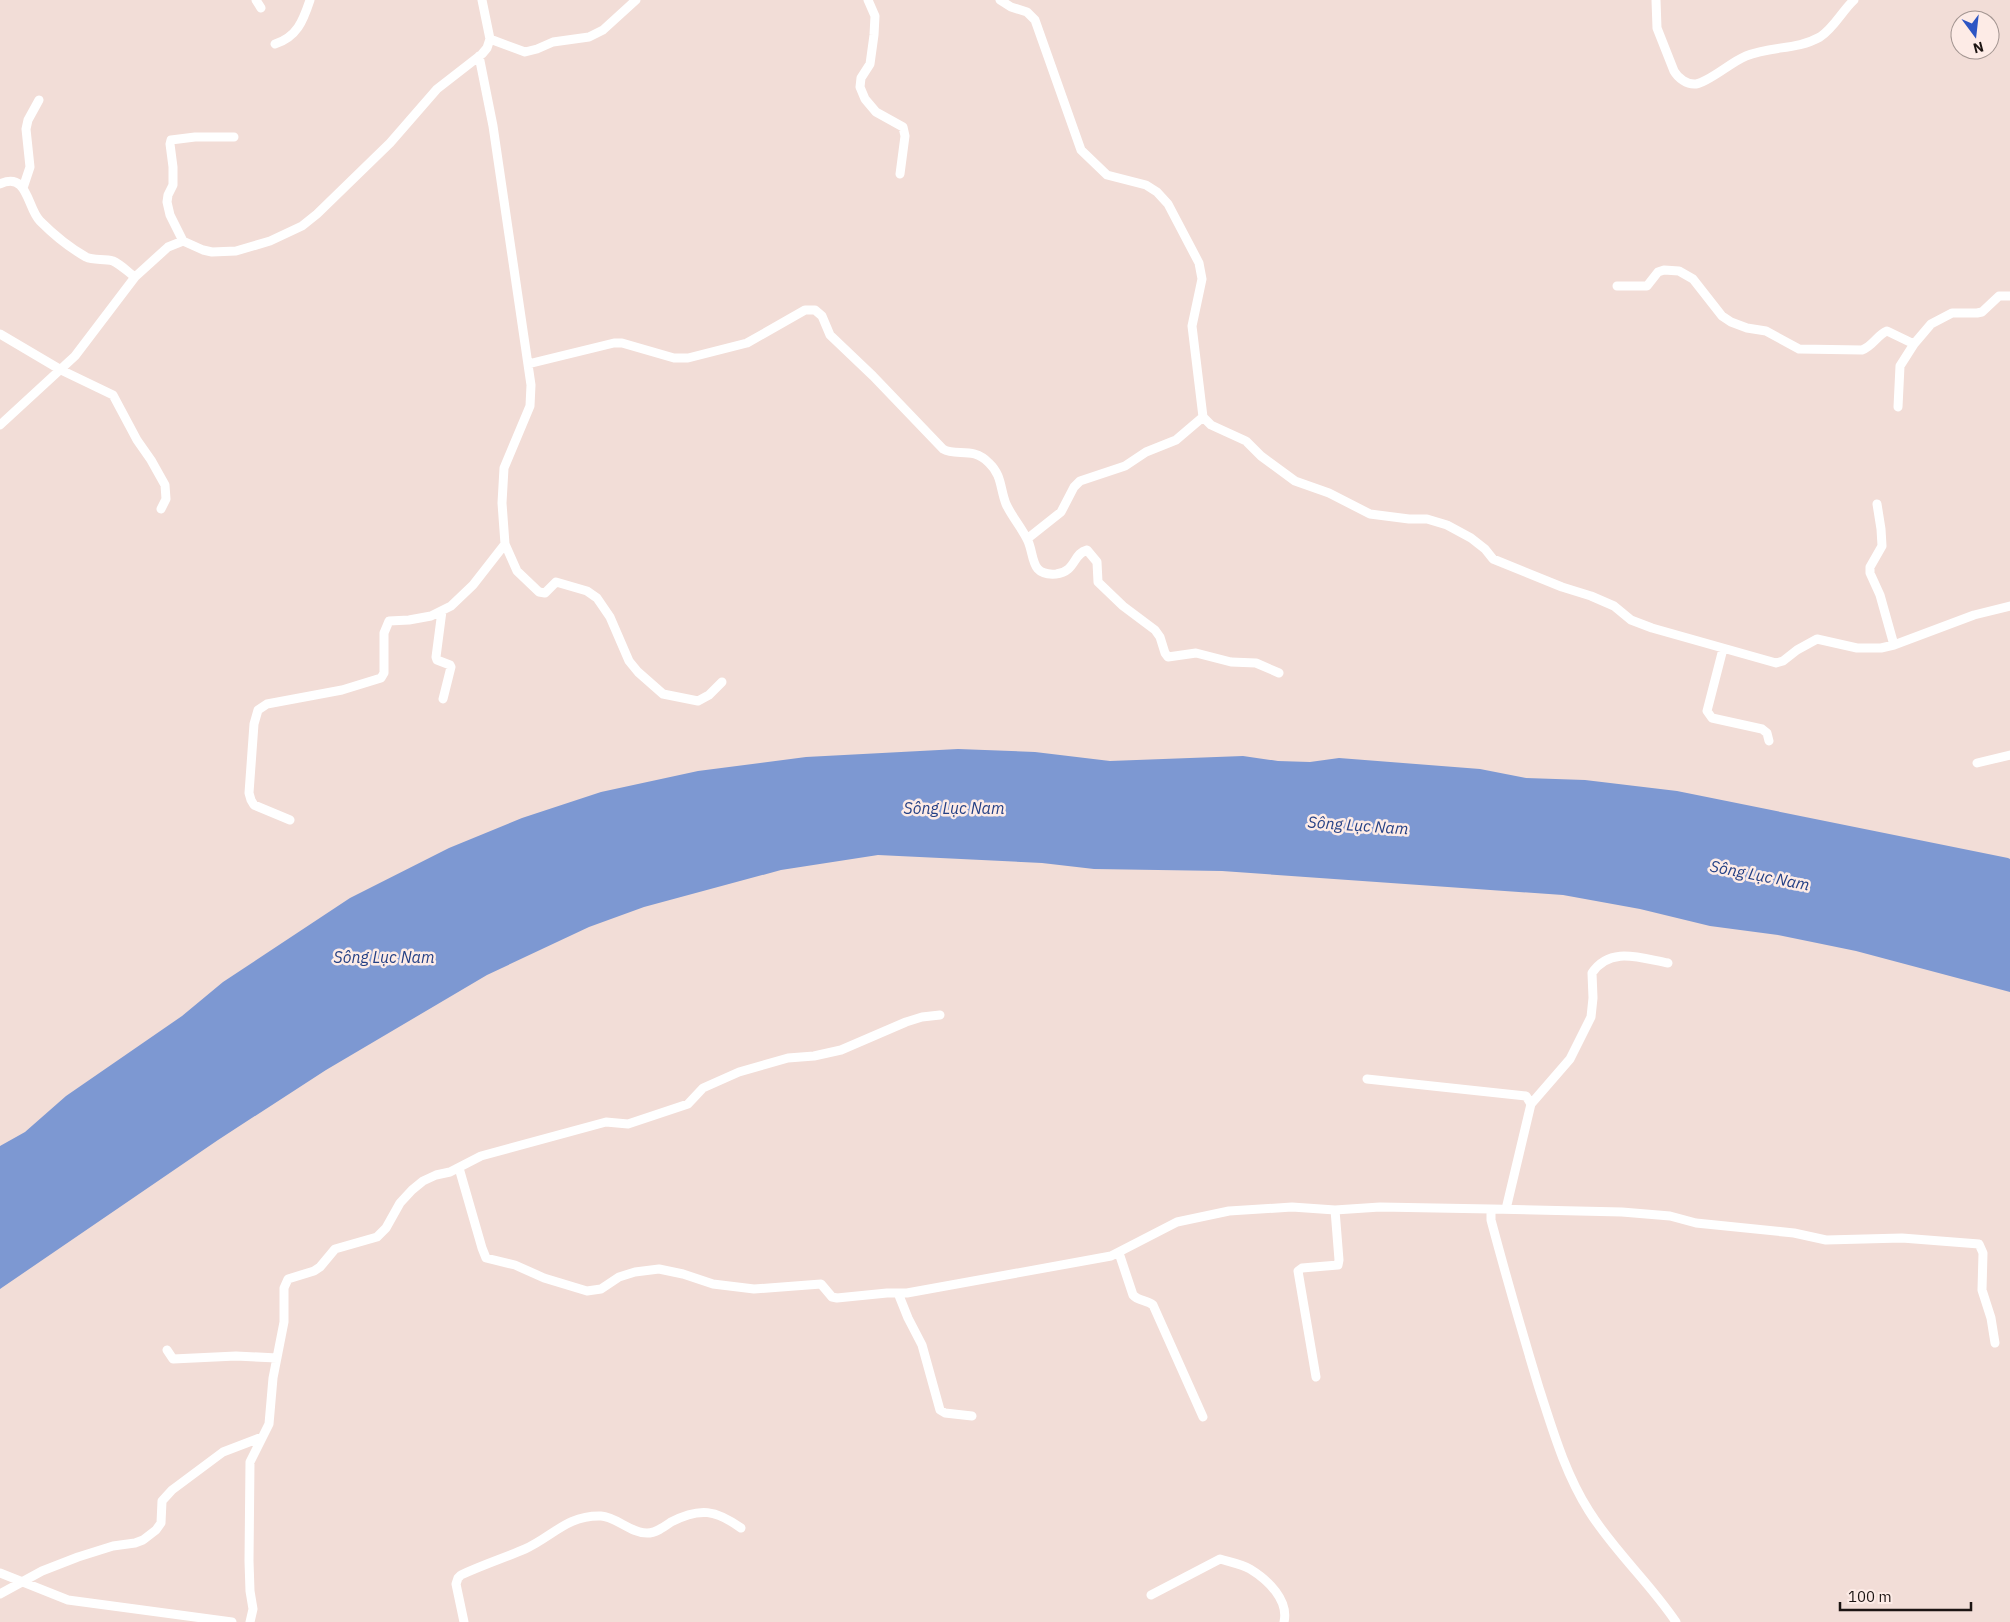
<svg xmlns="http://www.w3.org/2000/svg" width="2010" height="1622" viewBox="0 0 2010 1622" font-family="'IBM Plex Sans',sans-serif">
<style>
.water{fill:#7d98d2}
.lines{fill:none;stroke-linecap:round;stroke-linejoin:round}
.minor{stroke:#fff;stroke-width:9}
.labels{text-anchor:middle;stroke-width:5;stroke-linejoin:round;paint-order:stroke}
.water-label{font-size:16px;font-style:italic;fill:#244085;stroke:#fdebe6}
</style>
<rect width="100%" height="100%" fill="#f2ddd7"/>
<path class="water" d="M 958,749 L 1035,752 L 1110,761 L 1243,756 L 1278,761 L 1310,762 L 1339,758 L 1480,769 L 1526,778 L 1585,780 L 1677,791 L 2008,858 L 2010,859 L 2010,992 L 1856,951 L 1778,935 L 1710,926 L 1640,909 L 1563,895 L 1222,871 L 1094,869 L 1042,863 L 878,855 L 781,870 L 644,907 L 589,927 L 487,975 L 326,1070 L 218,1140 L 0,1289 L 0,1146 L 25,1132 L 66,1096 L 182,1016 L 223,982 L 350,898 L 449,848 L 522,818 L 601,792 L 698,771 L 806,757 Z"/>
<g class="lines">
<path class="minor" d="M 256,0 L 261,8
M 868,0 L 875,16 L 874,35 L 870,64 L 861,78 L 860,87 L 865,99 L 876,112 L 903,127 L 905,136 L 900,174
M 1000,0 L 1011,7 L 1027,12 L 1035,20 L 1081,150 L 1107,175 L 1146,185 L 1157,192 L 1168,204 L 1199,263 L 1202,279 L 1192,326 L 1203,417 L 1211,425 L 1246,441 L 1261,456 L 1295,481 L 1329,493 L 1370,514 L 1409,519 L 1427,519 L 1447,525 L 1471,538 L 1485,549 L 1493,559 L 1562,587 L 1591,596 L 1614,606 L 1631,620 L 1652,628 L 1776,663 L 1783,661 L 1797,650 L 1817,639 L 1857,648 L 1881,648 L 1894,645 L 1974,615 L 2010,606
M 1656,0 L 1657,28 L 1674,71 C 1678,78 1687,85 1696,84 C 1709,82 1731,62 1746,56 C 1770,46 1797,50 1820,37 C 1834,28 1842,11 1854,0
M 490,39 L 525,52 L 537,49 L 553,42 L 589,37 L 603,30 L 636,0
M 275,44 C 297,37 303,21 310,0
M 0,184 C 28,171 27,208 40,221 C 53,234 70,248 86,257 C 94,261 104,258 113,261 C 120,264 128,272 135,277
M 23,188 L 30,167 L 26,129 L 28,120 L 39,100
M 183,241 L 170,215 L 167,202 L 168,195 L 173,185 L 173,167 L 170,144 L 171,140 L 195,137 L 234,137
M 1617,286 L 1647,286 L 1658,272 L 1664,270 L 1679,271 L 1693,279 L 1722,316 L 1731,322 L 1747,328 L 1766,331 L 1799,349 L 1862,350 C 1873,346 1877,335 1887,331 L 1914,344
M 0,334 L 61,370 L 113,395 L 137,440 L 151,460 L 165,485 L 166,499 L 161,509
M 528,364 L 614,343 L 622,343 L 674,358 L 688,358 L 747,343 L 805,310 L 815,310 L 822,316 L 830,335 L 873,376 L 943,449 C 956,457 973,446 989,463 C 1002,475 1000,489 1006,504 C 1012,517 1022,528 1028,541 C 1035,557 1030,576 1056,574 C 1076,572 1073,553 1087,550 L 1097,562 L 1098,582 L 1123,606 L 1155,630 L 1160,637 L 1165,653 L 1168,657 L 1196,653 L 1231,662 L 1256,663 L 1279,673
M 1898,407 L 1900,366 L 1914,344 L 1931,324 L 1952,313 L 1977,313 L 1982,312 L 1999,296 L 2010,296
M 0,425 L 75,356 L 135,277 L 168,247 L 183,241 L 203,250 L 212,252 L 236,251 L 270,241 L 302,226 L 317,214 L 390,143 L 437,89 L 482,54 L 487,48 L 490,39 L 482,0
M 1877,504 L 1881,529 L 1882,546 L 1870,567 L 1870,573 L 1880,595 L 1894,645
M 1027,539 L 1061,512 L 1074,487 L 1080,481 L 1125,466 L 1146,452 L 1176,440 L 1203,417
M 505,544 L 517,571 L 539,592 L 545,593 L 556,582 L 587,591 L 597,598 L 610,617 L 629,661 L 638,672 L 663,694 L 698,701 L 709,695 L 722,682
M 442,611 L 436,657 L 437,660 L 450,665 L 451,667 L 443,699
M 1723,649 L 1707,711 L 1712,718 L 1762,729 L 1767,733 L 1769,741
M 1977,763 L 2010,755
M 290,820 L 254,805 L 251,800 L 249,793 L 254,724 L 258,710 L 267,704 L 342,690 L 381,678 L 384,673 L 384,633 L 389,621 L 409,620 L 431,616 L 451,606 L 473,585 L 505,544 L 502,503 L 504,468 L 530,406 L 531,385 L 493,126 L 479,56
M 1367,1079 L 1526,1096 L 1531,1104
M 459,1168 L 482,1248 L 486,1258 L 515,1265 L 544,1278 L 587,1291 L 601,1289 L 619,1277 L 635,1272 L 659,1269 L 683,1274 L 713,1284 L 754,1289 L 821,1284 L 832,1297 L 837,1298 L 887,1293 L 907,1293 L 1111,1256 L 1177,1222 L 1229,1211 L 1292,1207 L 1335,1210 L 1380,1207 L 1491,1209
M 1506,1209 L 1531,1104 L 1570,1059 L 1591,1017 L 1593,998 L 1592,973 C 1610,946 1640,958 1668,963
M 1119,1253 L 1133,1295 C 1138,1301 1147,1300 1153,1305 L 1203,1417
M 898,1293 L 908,1318 L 922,1345 L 940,1410 L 945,1413 L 972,1416
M 167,1350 L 173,1359 L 236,1356 L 277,1358
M 1316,1377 L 1298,1271 L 1302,1268 L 1338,1265 L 1339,1260 L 1335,1210
M 0,1573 L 68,1600 L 232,1622
M 0,1594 L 42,1571 L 78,1557 L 113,1546 L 135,1543 L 143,1540 L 156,1530 L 161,1523 L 162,1501 L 172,1490 L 223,1452 L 262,1437
M 1151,1595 L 1220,1559 C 1230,1562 1242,1564 1250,1569 C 1268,1580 1289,1600 1284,1622
M 250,1622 L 253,1609 L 250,1591 L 249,1561 L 250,1462 L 269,1424 L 273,1378 L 284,1322 L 284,1288 L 288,1279 L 314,1271 L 320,1267 L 335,1249 L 377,1237 L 386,1228 L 400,1203 L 412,1190 L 423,1181 L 436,1175 L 450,1172 L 481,1156 L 606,1122 L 628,1124 L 688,1104 L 703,1088 L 739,1072 L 788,1058 L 814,1056 L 841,1050 L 906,1022 L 922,1017 L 940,1015
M 464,1622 L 456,1584 L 458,1578 L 461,1575 C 482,1565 504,1558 525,1549 C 552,1537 567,1515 601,1516 C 617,1517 630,1533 647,1533 C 656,1533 664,1527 671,1522 C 700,1507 716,1510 741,1528
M 1676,1622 C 1650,1583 1614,1551 1589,1511 C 1565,1473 1553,1431 1539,1388 C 1522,1332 1506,1276 1491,1220 L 1491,1209 L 1622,1212 L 1670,1216 L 1696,1223 L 1794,1233 L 1826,1240 L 1902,1238 L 1979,1244 L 1983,1253 L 1982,1290 L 1991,1318 L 1995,1343"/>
</g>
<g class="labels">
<g class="water-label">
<text x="954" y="814">Sông Lục Nam</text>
<text transform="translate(1358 825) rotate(4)" y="6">Sông Lục Nam</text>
<text transform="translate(1760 875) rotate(11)" y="6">Sông Lục Nam</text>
<text x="384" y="963">Sông Lục Nam</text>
</g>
</g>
<g transform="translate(1975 35) rotate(165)"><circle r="24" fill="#fdebe6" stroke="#a39591"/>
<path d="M0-4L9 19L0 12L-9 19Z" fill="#2c55c4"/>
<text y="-8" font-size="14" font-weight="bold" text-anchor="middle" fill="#1c1412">N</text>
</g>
<path d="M1840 1602v8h131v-8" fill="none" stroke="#1c1412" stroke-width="2.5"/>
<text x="1848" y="1602" font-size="15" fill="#1c1412" stroke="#fdebe6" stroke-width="4" paint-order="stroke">100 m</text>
</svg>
